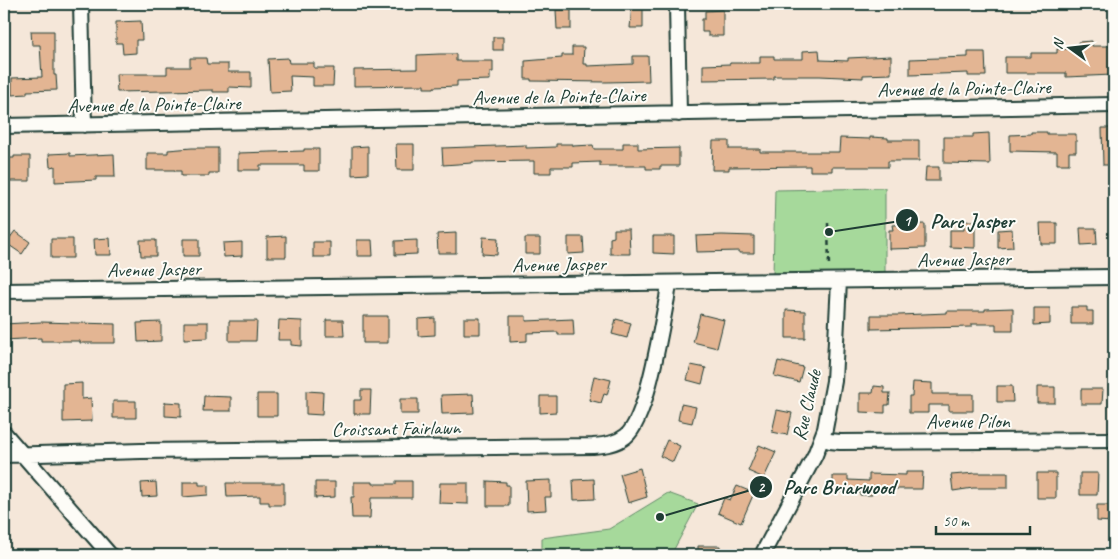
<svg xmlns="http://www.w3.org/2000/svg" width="1118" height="559" viewBox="0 0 1118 559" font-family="Caveat,sans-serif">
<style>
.green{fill:#a6d99b;stroke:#628b68}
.building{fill:#e3b593;stroke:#1f3d34}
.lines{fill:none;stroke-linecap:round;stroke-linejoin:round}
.street-casing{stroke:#1f3d34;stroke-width:18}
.path{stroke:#1f3d34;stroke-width:2.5;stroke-dasharray:5 4;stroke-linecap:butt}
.street{stroke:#fdfcf7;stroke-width:14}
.labels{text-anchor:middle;stroke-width:4;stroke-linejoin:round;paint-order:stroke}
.street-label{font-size:20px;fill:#1f3d34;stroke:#fdfcf7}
.leader{fill:none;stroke:#1f3d34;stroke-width:2}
.callout-dot{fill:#1f3d34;stroke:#fdfcf7;stroke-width:2}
.mark-label{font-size:15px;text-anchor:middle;font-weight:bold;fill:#fff}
.callout-label{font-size:21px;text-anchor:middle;font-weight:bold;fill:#1f3d34;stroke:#fdfcf7;stroke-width:4;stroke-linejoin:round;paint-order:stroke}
</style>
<rect width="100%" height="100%" fill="#f5e7d9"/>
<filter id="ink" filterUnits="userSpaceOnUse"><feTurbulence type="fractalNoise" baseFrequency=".02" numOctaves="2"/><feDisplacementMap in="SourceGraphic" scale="10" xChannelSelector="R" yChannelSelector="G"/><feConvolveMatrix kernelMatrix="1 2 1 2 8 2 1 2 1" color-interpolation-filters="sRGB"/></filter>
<g filter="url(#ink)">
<path class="green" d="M 885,188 L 885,274 L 773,275 L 775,190 Z
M 668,493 L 698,504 L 671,555 L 542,555 L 542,538 L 609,529 Z"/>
<path class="building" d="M 632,4 L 643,4 L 643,28 L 630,28 Z
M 556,10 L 571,10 L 571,29 L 557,29 Z
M 723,10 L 723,36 L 708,36 L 708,32 L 702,32 L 702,19 L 705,19 L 705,11 Z
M 141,21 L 142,40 L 136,40 L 136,53 L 123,54 L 122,43 L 116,43 L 116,22 Z
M 31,31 L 54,31 L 54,75 L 56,75 L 57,90 L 27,91 L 27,94 L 12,95 L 12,78 L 42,77 L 40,45 L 32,45 Z
M 493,37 L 503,37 L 503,50 L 493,50 Z
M 1092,41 L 1092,46 L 1112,46 L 1113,75 L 1066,77 L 1066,73 L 1005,73 L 1005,57 L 1031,57 L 1031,53 L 1057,53 L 1057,49 L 1078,49 L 1078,42 Z
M 572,47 L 584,47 L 583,64 L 587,64 L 587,66 L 633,64 L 633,56 L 648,56 L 649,81 L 606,82 L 531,81 L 531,79 L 525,79 L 525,61 L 562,58 L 562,55 L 572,55 Z
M 819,50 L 820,60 L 848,61 L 848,58 L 891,56 L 891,74 L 863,75 L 863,78 L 820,76 L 774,76 L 774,79 L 703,80 L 703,65 L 730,64 L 730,63 L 760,63 L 760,56 L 774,56 L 774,59 L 803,59 L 803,51 Z
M 968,52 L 985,52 L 986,76 L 968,76 L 968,73 L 910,75 L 910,59 L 968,57 Z
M 440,54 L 456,54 L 456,61 L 493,61 L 493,72 L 490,72 L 490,80 L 457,81 L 457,86 L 434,87 L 434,88 L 424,88 L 424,85 L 354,86 L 354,70 L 417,69 L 417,55 Z
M 190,58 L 206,58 L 207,64 L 228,64 L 228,72 L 251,72 L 251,88 L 229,87 L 229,92 L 213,92 L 213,90 L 117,92 L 116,74 L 167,74 L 167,67 L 190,67 Z
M 288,58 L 289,63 L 314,63 L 314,68 L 334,68 L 333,86 L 313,86 L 313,77 L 290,76 L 291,91 L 270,92 L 268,59 Z
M 1102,128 L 1114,128 L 1114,165 L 1103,165 Z
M 1031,132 L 1047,132 L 1047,134 L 1076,134 L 1076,152 L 1069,152 L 1069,164 L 1057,164 L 1057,152 L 1010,151 L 1010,135 L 1031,134 Z
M 989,133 L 990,164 L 944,163 L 944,137 L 973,137 L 973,134 Z
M 870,137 L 888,138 L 888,140 L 919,140 L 919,161 L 888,161 L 888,167 L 832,167 L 832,171 L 810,171 L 810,166 L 729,167 L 729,170 L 712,170 L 713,141 L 729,141 L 729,149 L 760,149 L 760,152 L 839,152 L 840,138 L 870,139 Z
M 623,143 L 638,143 L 638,149 L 679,148 L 679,166 L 660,166 L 660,169 L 646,169 L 646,166 L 600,166 L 600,162 L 573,163 L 573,167 L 551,167 L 551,173 L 534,173 L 534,161 L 472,162 L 472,163 L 443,165 L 442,148 L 526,145 L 526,148 L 556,147 L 556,144 L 573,144 L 573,146 L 593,145 L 594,149 L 623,149 Z
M 396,144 L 414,144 L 414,170 L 397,170 Z
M 368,146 L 368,174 L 352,175 L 352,147 Z
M 192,148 L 218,148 L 218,173 L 209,173 L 209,176 L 181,176 L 181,171 L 175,171 L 175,170 L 147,170 L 147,153 L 168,153 L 168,150 Z
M 304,149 L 319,149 L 319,171 L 304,171 L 304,165 L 260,165 L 260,170 L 238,170 L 238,153 L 304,151 Z
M 70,153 L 70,156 L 114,154 L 115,177 L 96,177 L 96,180 L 55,182 L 55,166 L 50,167 L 49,154 Z
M 14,156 L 30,156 L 30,181 L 4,181 L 4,158 L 14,158 Z
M 926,167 L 939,167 L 939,181 L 925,181 Z
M 964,221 L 975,221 L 975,248 L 950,247 L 950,230 L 964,230 Z
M 1040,223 L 1057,223 L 1057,244 L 1041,244 Z
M 925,224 L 925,248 L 889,249 L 889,230 L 893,230 L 892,225 Z
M 1080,228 L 1096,228 L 1097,244 L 1081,245 Z
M 614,229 L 629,229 L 630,254 L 610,254 L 610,238 L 614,237 Z
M 1012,229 L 1013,247 L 998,248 L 998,230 Z
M 15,231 L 30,242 L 22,254 L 6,243 Z
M 456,233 L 456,253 L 438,253 L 437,234 Z
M 722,235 L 754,236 L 754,253 L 739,253 L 739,251 L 697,252 L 696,236 Z
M 286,236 L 286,257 L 267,257 L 267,237 Z
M 653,236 L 674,236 L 674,254 L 653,253 Z
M 483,237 L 498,238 L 497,255 L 482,254 Z
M 568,237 L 583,237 L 584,253 L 568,254 Z
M 110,238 L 111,255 L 95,255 L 94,239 Z
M 525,238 L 540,238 L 540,254 L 525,254 Z
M 51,239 L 73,239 L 73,258 L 51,258 Z
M 183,239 L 199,239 L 199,256 L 183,256 Z
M 140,240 L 156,240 L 156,256 L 141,256 Z
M 357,240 L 372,240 L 373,256 L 357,256 Z
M 417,240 L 417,254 L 395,255 L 395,241 Z
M 242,242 L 242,256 L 224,257 L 223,243 Z
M 313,242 L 330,242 L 330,257 L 313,257 Z
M 1071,307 L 1087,307 L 1087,311 L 1093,311 L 1093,324 L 1071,324 Z
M 1013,308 L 1013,331 L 996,331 L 996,324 L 972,324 L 972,327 L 871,329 L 871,315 L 899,315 L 947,313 L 947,311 L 985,311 L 985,309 Z
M 1034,308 L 1050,308 L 1050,324 L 1034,325 Z
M 786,310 L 805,311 L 805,338 L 786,338 Z
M 700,314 L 724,320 L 717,348 L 693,342 Z
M 363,316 L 388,316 L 388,343 L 363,343 Z
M 510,316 L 526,316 L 526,321 L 573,319 L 574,335 L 558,335 L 558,332 L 527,333 L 527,341 L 510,342 Z
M 435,318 L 435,335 L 418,336 L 418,319 Z
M 464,318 L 480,318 L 480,334 L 464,334 Z
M 616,319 L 631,323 L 627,338 L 612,334 Z
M 279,320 L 302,321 L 302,346 L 291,345 L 291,340 L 278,340 Z
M 326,320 L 343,320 L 344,336 L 326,336 Z
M 229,321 L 257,321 L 256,341 L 229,341 Z
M 41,322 L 115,324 L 115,343 L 80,343 L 80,341 L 41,341 L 41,338 L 4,340 L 4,324 Z
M 161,322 L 161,341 L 138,342 L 137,323 Z
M 184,322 L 208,322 L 208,338 L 184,339 Z
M 778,361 L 803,367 L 799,382 L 774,376 Z
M 691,365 L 706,368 L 702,384 L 687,380 Z
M 594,376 L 611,380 L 607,395 L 604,394 L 601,403 L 589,400 Z
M 913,382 L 932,383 L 932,394 L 973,394 L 973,411 L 949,411 L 949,405 L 928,405 L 928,413 L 909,413 L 909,396 L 912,396 Z
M 82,383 L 82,399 L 91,398 L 92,421 L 63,422 L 63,384 Z
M 874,386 L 884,387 L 884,393 L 890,393 L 889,405 L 885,405 L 885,413 L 860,412 L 860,393 L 873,393 Z
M 997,386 L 1012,386 L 1013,402 L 997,402 Z
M 1037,387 L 1055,387 L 1055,403 L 1037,403 Z
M 1081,389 L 1103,389 L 1102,404 L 1081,404 Z
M 361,390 L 371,390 L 370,414 L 354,414 L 354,400 L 361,400 Z
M 306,391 L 323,392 L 322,415 L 306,414 Z
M 257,394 L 277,394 L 277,416 L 257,416 Z
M 473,394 L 474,413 L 442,414 L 441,395 Z
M 204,396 L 231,397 L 231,411 L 203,411 Z
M 540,396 L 556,396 L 556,412 L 540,413 Z
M 400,399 L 418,399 L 418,414 L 400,414 Z
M 113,401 L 136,401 L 136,418 L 113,418 Z
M 165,402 L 181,403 L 181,417 L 165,416 Z
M 681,404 L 696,407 L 692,423 L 678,420 Z
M 777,410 L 792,413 L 787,435 L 772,432 Z
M 667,440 L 680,446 L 673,462 L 660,456 Z
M 759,445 L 776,452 L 764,478 L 748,471 Z
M 640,468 L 647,497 L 628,503 L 620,474 Z
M 906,472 L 923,472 L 922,489 L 872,489 L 872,495 L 860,495 L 860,492 L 833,492 L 833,476 L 848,476 L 848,480 L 869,481 L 869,474 L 906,475 Z
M 976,473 L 1008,473 L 1008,488 L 973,488 L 953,491 L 951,475 Z
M 1037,473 L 1056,473 L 1056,498 L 1037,498 Z
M 1080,473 L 1098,473 L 1097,495 L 1080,495 Z
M 594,479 L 595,499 L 574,500 L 573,480 Z
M 551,480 L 551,497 L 545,497 L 546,510 L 527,511 L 526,481 Z
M 396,481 L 412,481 L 412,498 L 371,498 L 370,518 L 352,518 L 351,497 L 354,497 L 354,482 L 373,482 L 373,484 L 396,484 Z
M 487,481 L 506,482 L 506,485 L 509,485 L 509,506 L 487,506 Z
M 156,482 L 157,496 L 142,497 L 141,483 Z
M 183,482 L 199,482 L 199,485 L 208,485 L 208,495 L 183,497 Z
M 315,482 L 335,482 L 335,497 L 315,498 Z
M 226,483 L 284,483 L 284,505 L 269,505 L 269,502 L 260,502 L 260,496 L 227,497 Z
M 440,483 L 468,483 L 468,504 L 439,503 Z
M 737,486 L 754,493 L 741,523 L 718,513 L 724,498 L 730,500 Z
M 1097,505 L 1112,505 L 1112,522 L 1097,521 Z
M 698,546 L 720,546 L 720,555 L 698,555 Z"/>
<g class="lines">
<defs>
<path id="street" d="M 81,4 L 84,125
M 677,4 L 679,114
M 4,126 L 1114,105
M 4,291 L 1114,277
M 4,433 L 110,555
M 822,438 L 830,441 L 840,442 L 1114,440
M 4,455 L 141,451 L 593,446 C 605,445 616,444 626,436 C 647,419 661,328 667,298 L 669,283
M 762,555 L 815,455 L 825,429 L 834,381 L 839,281"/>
</defs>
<use href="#street" class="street-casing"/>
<path class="path" d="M 828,223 L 829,268"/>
<use href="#street" class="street"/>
</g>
</g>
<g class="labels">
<g class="street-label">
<text transform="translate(964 88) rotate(-1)" y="7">Avenue de la Pointe-Claire</text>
<text transform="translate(559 96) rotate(-1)" y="7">Avenue de la Pointe-Claire</text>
<text transform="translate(154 104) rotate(-1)" y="7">Avenue de la Pointe-Claire</text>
<text transform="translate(964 259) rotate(-1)" y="7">Avenue Jasper</text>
<text transform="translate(559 264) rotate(-1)" y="7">Avenue Jasper</text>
<text transform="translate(154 269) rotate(-1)" y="7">Avenue Jasper</text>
<text transform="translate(806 405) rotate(-77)" y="7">Rue Claude</text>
<text x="968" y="428">Avenue Pilon</text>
<text transform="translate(396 428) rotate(-1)" y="7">Croissant Fairlawn</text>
</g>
</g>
<path class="leader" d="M829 232L907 220M660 517L761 487"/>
<g class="callout-dot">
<circle cx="829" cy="232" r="5"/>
<circle cx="660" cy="517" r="5"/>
<circle cx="907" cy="220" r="12"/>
<circle cx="761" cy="487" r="12"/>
</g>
<g class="mark-label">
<text x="907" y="226">1</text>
<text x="761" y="492">2</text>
</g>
<g class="callout-label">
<text x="972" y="228">Parc Jasper</text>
<text x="839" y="494">Parc Briarwood</text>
</g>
<rect width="1118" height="559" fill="none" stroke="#fdfcf7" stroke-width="20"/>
<rect x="10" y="10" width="1098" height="539" fill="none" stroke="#1f3d34" stroke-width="2" filter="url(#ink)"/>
<g transform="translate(1070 48) rotate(285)" stroke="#fdfcf7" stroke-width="4" paint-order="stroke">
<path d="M0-4L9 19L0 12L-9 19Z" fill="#1f3d34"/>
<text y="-8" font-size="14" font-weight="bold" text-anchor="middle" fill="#1f3d34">N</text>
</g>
<path d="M936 526v8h94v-8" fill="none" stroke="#1f3d34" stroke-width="2.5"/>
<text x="943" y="526" font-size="15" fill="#1f3d34" stroke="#fdfcf7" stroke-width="4" paint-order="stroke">50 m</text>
</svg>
